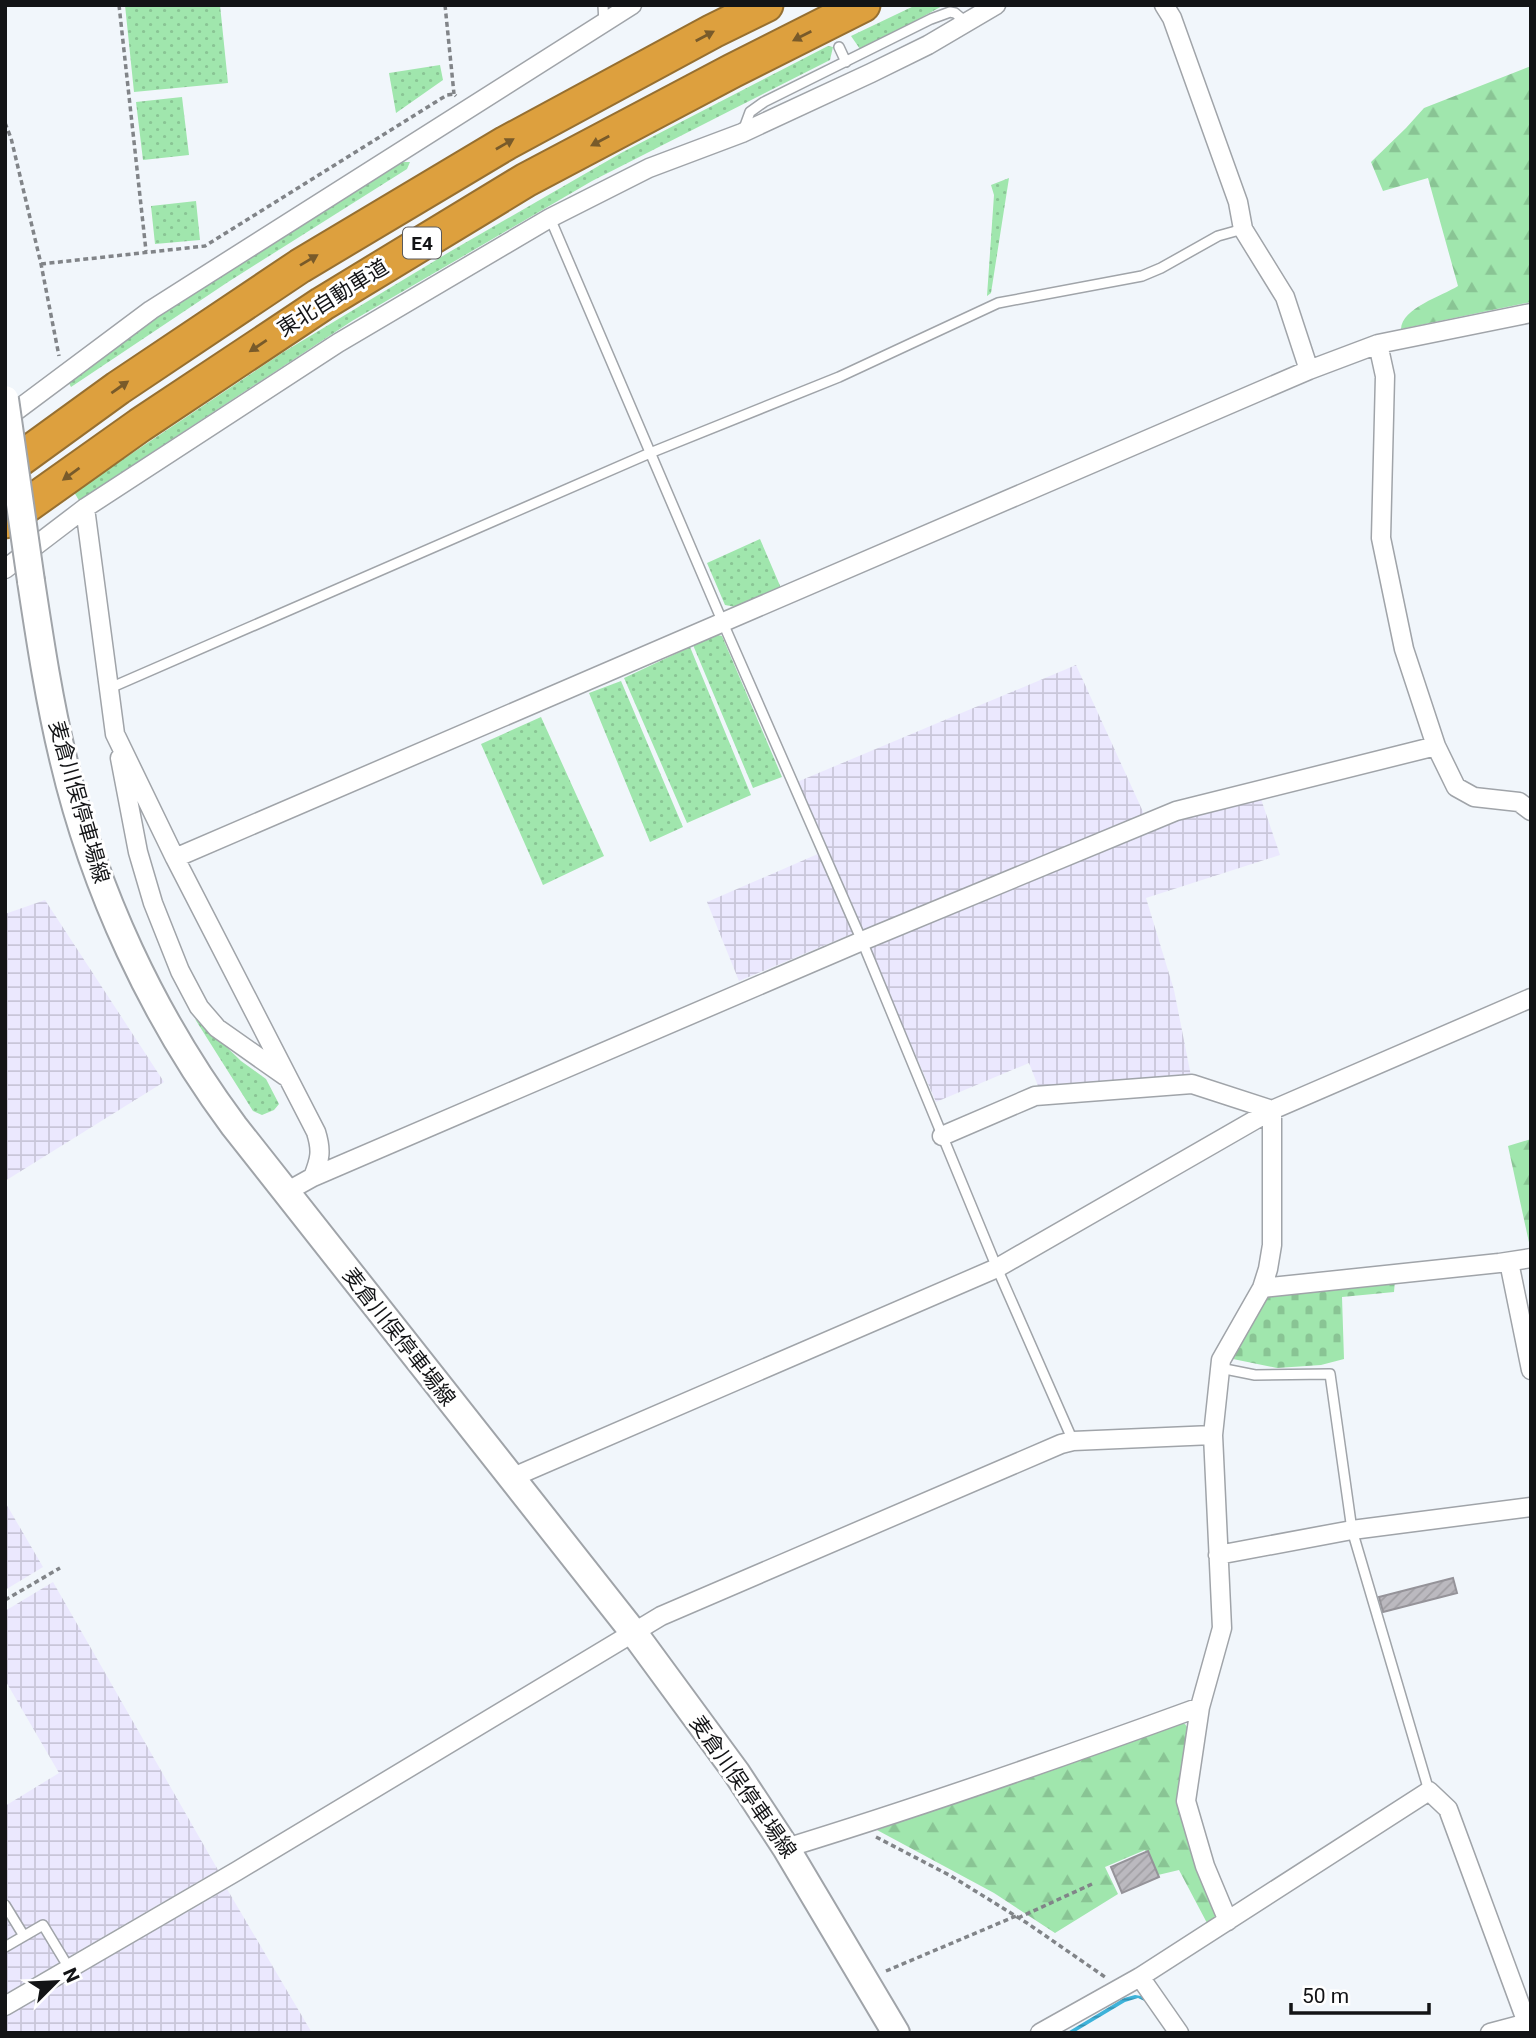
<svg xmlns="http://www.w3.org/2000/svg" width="1536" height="2038" viewBox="0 0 1536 2038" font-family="Roboto,'Noto Sans JP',sans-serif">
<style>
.industrial{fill:url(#industrial-grid)}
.grass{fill:url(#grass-dots)}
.forest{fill:url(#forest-firs)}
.cemetery{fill:url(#cemetery-stones)}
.water{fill:url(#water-rules)}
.building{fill:url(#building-hatch);stroke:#959399;stroke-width:2}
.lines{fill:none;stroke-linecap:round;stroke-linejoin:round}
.service-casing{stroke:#a0a4a9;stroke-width:12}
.minor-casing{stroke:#a0a4a9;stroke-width:21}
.secondary-casing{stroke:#a0a4a9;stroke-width:30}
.motorway-casing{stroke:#966f30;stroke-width:37}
.path{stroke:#818488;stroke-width:3.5;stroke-dasharray:5 3.5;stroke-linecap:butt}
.service{stroke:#fff;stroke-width:9}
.minor{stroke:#fff;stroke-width:18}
.secondary{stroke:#fff;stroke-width:26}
.motorway{stroke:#dda03e;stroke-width:33}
.secondary-bridge-casing{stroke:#a0a4a9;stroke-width:30;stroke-linecap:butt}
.secondary-bridge{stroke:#fff;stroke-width:26}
.oneway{fill:#785a2a}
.labels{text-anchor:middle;stroke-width:6;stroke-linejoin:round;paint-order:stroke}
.shield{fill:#fff;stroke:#5a5a5c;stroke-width:2}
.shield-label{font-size:19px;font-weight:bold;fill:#131416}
.street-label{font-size:21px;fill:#131416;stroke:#fff}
</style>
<defs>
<pattern id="industrial-grid" width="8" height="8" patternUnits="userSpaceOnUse" patternTransform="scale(1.75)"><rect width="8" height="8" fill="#ebe8fe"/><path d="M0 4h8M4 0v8" fill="none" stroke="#c9c6d9"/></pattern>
<pattern id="grass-dots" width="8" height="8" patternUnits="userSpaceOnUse" patternTransform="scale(1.75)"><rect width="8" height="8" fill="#a0e6ad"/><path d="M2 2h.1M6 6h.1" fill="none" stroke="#89c494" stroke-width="1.8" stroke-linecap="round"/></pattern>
<pattern id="forest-firs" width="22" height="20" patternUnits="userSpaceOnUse" patternTransform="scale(1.75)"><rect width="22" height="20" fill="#a0e6ad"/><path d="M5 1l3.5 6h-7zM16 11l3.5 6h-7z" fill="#89c494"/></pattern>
<pattern id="cemetery-stones" width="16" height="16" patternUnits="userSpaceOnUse" patternTransform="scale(1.75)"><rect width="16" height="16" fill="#a0e6ad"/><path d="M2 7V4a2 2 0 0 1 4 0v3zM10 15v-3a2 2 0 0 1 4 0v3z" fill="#89c494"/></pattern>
<pattern id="water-rules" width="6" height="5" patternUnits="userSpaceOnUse" patternTransform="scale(1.75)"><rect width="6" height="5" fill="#3eb3da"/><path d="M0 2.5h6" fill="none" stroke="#3390b0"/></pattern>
<pattern id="building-hatch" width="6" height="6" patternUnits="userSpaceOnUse" patternTransform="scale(1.75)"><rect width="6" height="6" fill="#bbb9bf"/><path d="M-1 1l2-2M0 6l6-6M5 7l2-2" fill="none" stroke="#a09ea3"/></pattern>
</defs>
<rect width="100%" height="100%" fill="#f1f6fb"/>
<path class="industrial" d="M 1076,665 L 1150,827 L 1260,796 L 1280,855 L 1146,898 L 1174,990 L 1191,1076 L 1040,1091 L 1029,1063 L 936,1102 L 861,930 L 739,981 L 707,902 L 827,850 L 797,782 Z
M 45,900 L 164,1082 L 5,1181 L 5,914 Z
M 5,1502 L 43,1567 L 5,1590 Z
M 53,1582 L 218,1870 L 5,1994 L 5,1806 L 59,1773 L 5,1680 L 5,1611 Z
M 227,1889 L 312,2033 L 5,2033 L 5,2017 Z"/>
<path class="grass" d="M 125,5 L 220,5 L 228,83 L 134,92 Z
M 916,5 L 944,5 L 879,41 L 860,49 L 851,36 Z
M 828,46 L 833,47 L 830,60 L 592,181 L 352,321 L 110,480 L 81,504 L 74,492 L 282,353 L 451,251 L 621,153 Z
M 440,65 L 443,80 L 396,113 L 389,73 Z
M 182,97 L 189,155 L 143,160 L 136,102 Z
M 400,162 L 410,162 L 407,169 L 228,282 L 71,387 L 68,381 L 185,297 Z
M 1009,178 L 991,293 L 987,296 L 994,195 L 991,185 Z
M 196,201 L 200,240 L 155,244 L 151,206 Z
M 760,539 L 781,588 L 736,607 L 725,605 L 707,563 Z
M 715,634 L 722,636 L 782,777 L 753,788 L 693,645 Z
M 690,647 L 751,795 L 687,823 L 624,678 Z
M 621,681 L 683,827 L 650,842 L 589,693 Z
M 541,717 L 604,856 L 543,885 L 481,744 Z
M 195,1019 L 205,1026 L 241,1061 L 266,1079 L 279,1104 L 274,1110 L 262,1115 L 253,1111 Z"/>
<path class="forest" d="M 1531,66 L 1531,302 L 1401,329 C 1402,308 1442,296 1458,286 L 1428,178 L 1383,191 L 1371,162 L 1406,128 L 1424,108 Z
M 1531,1139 L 1531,1247 L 1530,1247 L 1508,1146 Z
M 1180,1723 L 1185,1724 L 1187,1727 L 1182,1785 L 1215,1908 L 1216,1918 L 1207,1923 L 1179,1870 L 1158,1875 L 1145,1850 L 1105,1867 L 1118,1894 L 1055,1933 L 994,1893 L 877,1830 L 1044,1773 Z"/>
<path class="cemetery" d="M 1395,1280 L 1394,1292 L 1342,1297 L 1344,1359 L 1321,1365 L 1277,1368 L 1233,1359 L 1253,1318 L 1270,1292 Z"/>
<path class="water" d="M 1135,1995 L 1147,1997 L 1172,2033 L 1168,2033 L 1149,2003 L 1138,1998 L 1125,2002 L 1073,2033 L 1066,2033 L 1124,1998 Z"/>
<path class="building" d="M 1453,1578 L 1457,1593 L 1383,1612 L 1379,1597 Z
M 1148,1851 L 1159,1877 L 1122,1893 L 1111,1867 Z"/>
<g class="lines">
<defs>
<path id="service" d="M 603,5 L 604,23
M 839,47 L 846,62
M 743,131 L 750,112 L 764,102 L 931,19 L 950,12 L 955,13 L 967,23
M 550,218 L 723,623 L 862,941 L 997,1268 L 1073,1441
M 110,688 L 650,453 L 839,377 L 998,303 L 1142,276 L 1161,268 L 1218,236 L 1243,229
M 1220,1368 L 1255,1375 L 1330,1374 L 1352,1530 L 1429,1791
M 5,1905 L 24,1936
M 5,1947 L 43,1925 L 69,1968"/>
<path id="minor" d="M 1164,5 L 1172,18 L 1238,202 L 1243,229 L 1285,297 L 1309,370
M 1378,344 L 1385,376 L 1381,538 L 1404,649 L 1436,746 L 1456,787 L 1474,797 L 1519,802 L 1531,811
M 5,419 L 151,310 L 632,5
M 85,508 L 115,734 L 175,858 L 316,1132 C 322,1151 320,1159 313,1177
M 5,569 L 85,508 L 338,343 L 550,218 L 649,168 L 742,133 L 871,73 L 928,45 L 996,5
M 120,758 L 138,852 L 153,903 L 180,971 L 199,1007 L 217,1028 L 285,1076
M 175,858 C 553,696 930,531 1309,370 L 1378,344 L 1531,313
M 942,1136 L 1035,1096 L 1192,1084 L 1272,1110 L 1272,1245 L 1268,1269 L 1262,1288 L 1221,1360 L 1213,1435 L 1222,1628 L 1200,1707 L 1186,1801 L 1205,1866 L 1228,1921
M 286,1192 L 313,1177 L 862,941 L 1176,811 L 1436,746
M 1509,1262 L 1531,1370
M 1262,1288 L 1499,1263 L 1531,1258
M 511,1478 L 997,1268 L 1272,1110 L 1531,998
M 1218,1555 L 1352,1530 L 1531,1507
M 786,1848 C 926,1805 1063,1757 1200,1707
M 1140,1977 L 1179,2033
M 5,2006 L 237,1871 L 661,1616 L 1061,1444 L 1073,1441 L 1213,1435
M 1040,2033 L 1140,1977 L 1429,1791 L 1448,1809 L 1527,2023
M 1490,2033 L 1531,2022"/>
<path id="secondary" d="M 31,581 C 40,640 49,700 63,758 C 94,890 153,1017 234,1126 L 634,1633 L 736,1772 L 786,1848 L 896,2033"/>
<path id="motorway" d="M 5,470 L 118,388 L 300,266 L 506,143 L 713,31 L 766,5
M 5,521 L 140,425 L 322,304 L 526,180 L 732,71 L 863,5"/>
</defs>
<use href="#service" class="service-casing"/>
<use href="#minor" class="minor-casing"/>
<use href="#secondary" class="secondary-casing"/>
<use href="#motorway" class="motorway-casing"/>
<path class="path" d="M 119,5 L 146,251
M 445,5 L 454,94
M 5,123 L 11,138 L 41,264 L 59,356
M 41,264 L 205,246 L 447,95 L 454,94 L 456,96
M 5,1600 L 60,1568
M 876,1837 L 951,1876 L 1027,1923 L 1105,1977
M 1018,1918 L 1092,1884
M 886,1971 L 1016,1916"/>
<use href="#service" class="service"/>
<use href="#minor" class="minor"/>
<use href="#secondary" class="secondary"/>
<use href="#motorway" class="motorway"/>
<defs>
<path id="secondary-bridge" d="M 5,399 L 31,581"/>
</defs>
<use href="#secondary-bridge" class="secondary-bridge-casing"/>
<use href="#secondary-bridge" class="secondary-bridge"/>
</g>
<defs><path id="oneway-solid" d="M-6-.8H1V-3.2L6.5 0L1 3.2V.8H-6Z" transform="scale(1.75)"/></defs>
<g class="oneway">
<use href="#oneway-solid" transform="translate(705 36) rotate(-28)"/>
<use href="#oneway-solid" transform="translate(802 36) rotate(153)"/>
<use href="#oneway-solid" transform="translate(600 141) rotate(152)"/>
<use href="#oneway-solid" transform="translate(505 144) rotate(-30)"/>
<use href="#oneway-solid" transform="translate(309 260) rotate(-31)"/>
<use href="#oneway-solid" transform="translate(258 346) rotate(146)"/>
<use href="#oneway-solid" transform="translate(120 387) rotate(-35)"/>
<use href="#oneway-solid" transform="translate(71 474) rotate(144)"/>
</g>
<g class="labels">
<rect class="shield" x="403" y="227.5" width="38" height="31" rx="5"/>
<g class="shield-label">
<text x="422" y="250">E4</text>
</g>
<g class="street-label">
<text transform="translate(333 298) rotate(-32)" y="7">東北自動車道</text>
<text transform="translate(79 802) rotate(74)" y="7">麦倉川俣停車場線</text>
<text transform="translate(399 1337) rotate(52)" y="7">麦倉川俣停車場線</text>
<text transform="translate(743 1787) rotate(55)" y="7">麦倉川俣停車場線</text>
</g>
</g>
<rect width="1536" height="2038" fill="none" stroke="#131416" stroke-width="14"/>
<g transform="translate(56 1982) rotate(66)" stroke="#ffffff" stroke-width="5" paint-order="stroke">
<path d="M0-5L12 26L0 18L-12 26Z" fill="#131416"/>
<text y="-10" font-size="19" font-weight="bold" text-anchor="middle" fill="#131416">N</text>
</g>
<path d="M1291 2003v10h138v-10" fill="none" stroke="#131416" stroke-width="3.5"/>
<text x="1302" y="2003" font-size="21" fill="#131416" stroke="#ffffff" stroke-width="5" paint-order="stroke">50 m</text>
</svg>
